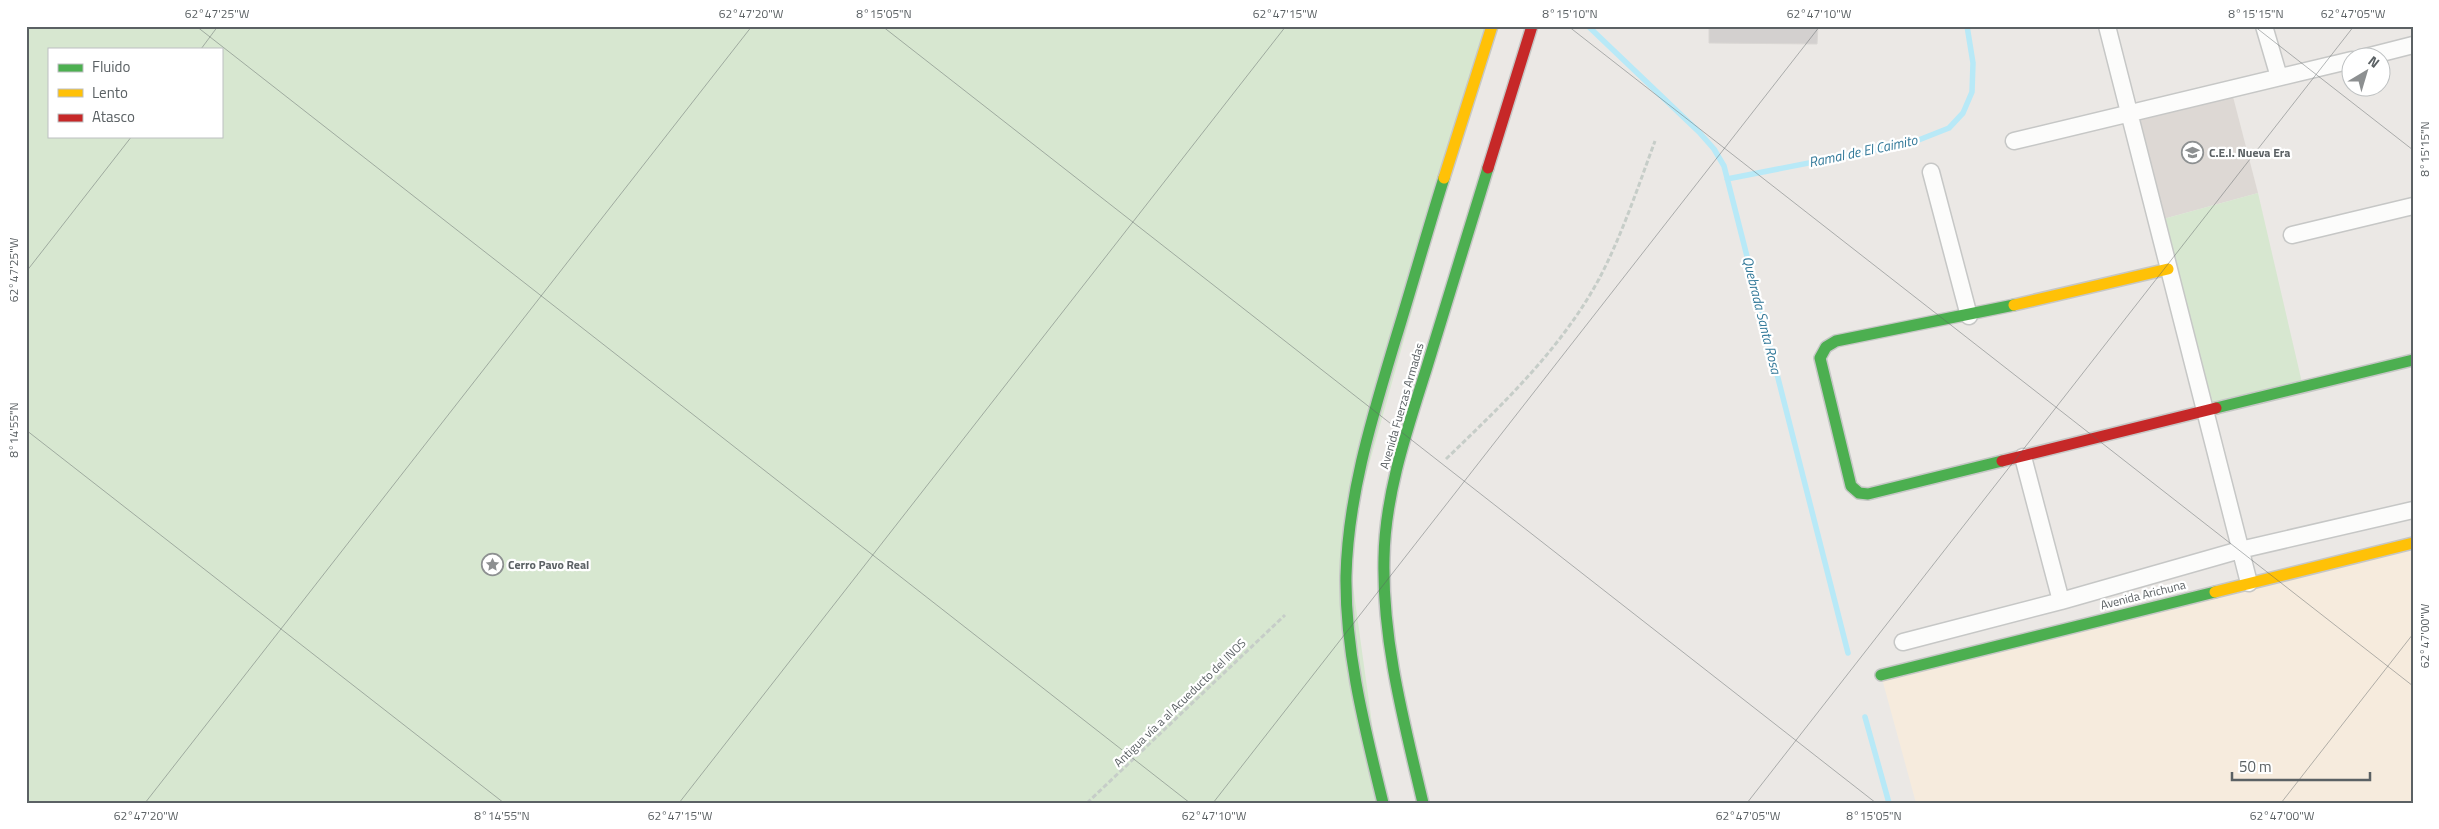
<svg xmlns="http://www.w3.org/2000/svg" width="2439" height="829" viewBox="0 0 2439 829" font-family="'Titillium Web',sans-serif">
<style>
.commercial{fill:#f6ebdd}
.education{fill:#ddd8d4}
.green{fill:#d7e7d0;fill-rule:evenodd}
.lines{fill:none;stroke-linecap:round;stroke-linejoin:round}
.stream{stroke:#b8e9f7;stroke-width:5.5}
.building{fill:#d3d0cf;stroke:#dad7d4}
.street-casing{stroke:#c6c7c6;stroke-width:19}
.fast-casing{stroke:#c6c7c6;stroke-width:14}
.slow-casing{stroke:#c6c7c6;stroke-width:14}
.jam-casing{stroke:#c6c7c6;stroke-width:14}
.path{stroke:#c6cdc8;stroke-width:3;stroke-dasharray:5 2.5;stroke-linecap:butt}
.street{stroke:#fcfcfb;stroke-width:16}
.fast{stroke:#4caf50;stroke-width:11}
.slow{stroke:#ffc107;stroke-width:11}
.jam{stroke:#c62828;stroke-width:11}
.ticks{fill:none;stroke:#5b6164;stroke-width:1;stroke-opacity:0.45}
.labels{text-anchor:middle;stroke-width:4.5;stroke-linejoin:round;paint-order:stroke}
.poi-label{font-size:12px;font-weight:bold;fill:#5b6164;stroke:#fff;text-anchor:start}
.street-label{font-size:12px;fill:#5b6164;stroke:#fff}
.water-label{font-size:14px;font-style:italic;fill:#347a9a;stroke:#fff}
.neatline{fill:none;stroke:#5b6164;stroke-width:2}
.ticks-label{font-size:12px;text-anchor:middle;fill:#5b6164}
</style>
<rect width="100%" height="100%" fill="#ebe8e5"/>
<path class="commercial" d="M 2413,543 L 2413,803 L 1916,803 L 1881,675 Z"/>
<path class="education" d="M 2231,89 L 2258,193 L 2156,221 L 2129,113 Z"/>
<path class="green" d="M 26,26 L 1492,26 L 1347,543 L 1383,803 L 26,803 ZM 49,49 L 221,49 L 221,136 L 49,136 Z
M 2258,193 L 2303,387 L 2204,411 L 2156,221 Z"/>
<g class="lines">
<path class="stream" d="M 1588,26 L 1699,132 L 1714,149 L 1724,166 L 1848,653
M 1727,179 L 1911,143 L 1949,128 L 1963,113 L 1972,92 L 1973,63 L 1967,26
M 1865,717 L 1889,803"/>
</g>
<path class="building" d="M 1709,26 L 1818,26 L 1817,44 L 1709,43 Z"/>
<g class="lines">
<defs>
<path id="street" d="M 2107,26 L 2249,583
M 2264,26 L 2279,77
M 2362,58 L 2413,45
M 2014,141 L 2352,60
M 1931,172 L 1969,316
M 2292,235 L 2413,206
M 2023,457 L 2061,601
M 1903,642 L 2061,601 L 2240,550 L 2413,510"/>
<path id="fast" d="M 2216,408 L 2413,360
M 2002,461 L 1868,494 L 1859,493 L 1851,486 L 1820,358 L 1826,347 L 1836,341 L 2014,305
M 1881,675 L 2215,592
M 1383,803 C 1365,729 1345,653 1346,576 C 1348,495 1372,418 1395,341 C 1412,286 1427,232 1444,178
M 1423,803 C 1404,722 1382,641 1384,558 C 1385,494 1407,430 1426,370 C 1447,303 1467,235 1488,168"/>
<path id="slow" d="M 1444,178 L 1492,26
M 2014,305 L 2168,269
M 2215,592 L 2413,543"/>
<path id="jam" d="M 1488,168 L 1532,26
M 2002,461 L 2216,408"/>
</defs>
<use href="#street" class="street-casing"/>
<use href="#fast" class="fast-casing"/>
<use href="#slow" class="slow-casing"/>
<use href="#jam" class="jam-casing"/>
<path class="path" d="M 1446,459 C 1503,404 1561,349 1599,279 C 1622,235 1638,187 1655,141
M 1087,803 L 1285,615"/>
<use href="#street" class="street"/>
<use href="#fast" class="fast"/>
<use href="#slow" class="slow"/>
<use href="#jam" class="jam"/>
</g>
<path class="ticks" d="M 196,26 L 1190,803M 882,26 L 1876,803M 1568,26 L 2413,686M 2254,26 L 2413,150M 201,49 L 218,26M 26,272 L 132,136M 26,430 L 504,803M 145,803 L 752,26M 679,803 L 1286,26M 1213,803 L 1820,26M 1747,803 L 2354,26M 2281,803 L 2413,634"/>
<defs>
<symbol id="school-ring" viewBox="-11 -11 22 22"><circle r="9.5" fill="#fff" stroke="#8d9091" stroke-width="1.5"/><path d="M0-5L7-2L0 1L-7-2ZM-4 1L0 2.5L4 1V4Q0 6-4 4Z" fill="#8d9091"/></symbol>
<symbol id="sight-ring" viewBox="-11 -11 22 22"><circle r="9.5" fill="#fff" stroke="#8d9091" stroke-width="1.5"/><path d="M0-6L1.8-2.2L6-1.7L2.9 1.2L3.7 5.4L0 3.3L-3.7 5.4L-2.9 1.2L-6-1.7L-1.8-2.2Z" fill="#8d9091"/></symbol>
</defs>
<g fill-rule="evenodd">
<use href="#school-ring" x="2180" y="140" width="25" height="25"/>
<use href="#sight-ring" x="480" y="552" width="25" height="25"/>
</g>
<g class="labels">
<g class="poi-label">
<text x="2209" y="157">C.E.I. Nueva Era</text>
<text x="508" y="569">Cerro Pavo Real</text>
</g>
<g class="street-label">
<text transform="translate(1402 406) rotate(-74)" y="4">Avenida Fuerzas Armadas</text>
<text transform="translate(2143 595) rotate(-14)" y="4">Avenida Arichuna</text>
<text transform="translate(1180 703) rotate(-44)" y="4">Antigua vía a al Acueducto del INOS</text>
</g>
<g class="water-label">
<text transform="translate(1863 151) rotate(-12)" y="5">Ramal de El Caimito</text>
<text transform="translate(1762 315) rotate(76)" y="5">Quebrada Santa Rosa</text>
</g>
</g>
<rect width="2439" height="829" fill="none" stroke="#ffffff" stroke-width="55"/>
<rect x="48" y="48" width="175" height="90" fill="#ffffff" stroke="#bdc0c1"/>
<rect x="58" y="64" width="25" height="8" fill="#4caf50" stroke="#bdc0c1"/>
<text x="92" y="72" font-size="15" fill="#5b6164">Fluido</text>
<rect x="58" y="89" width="25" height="8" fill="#ffc107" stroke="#bdc0c1"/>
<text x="92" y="98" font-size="15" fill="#5b6164">Lento</text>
<rect x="58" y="114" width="25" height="8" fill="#c62828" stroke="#bdc0c1"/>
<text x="92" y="122" font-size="15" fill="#5b6164">Atasco</text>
<g transform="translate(2366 72) rotate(38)"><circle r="24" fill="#ffffff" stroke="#bdc0c1"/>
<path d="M0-4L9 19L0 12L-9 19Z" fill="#8d9091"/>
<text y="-8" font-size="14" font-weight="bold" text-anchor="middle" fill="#5b6164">N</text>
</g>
<path d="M2232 772v8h138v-8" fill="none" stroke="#5b6164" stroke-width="2.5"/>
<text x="2239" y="772" font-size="15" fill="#5b6164" stroke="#ffffff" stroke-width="4" paint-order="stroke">50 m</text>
<rect x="28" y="28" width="2384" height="774" class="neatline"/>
<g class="ticks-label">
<text x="217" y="18">62°47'25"W</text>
<text x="751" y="18">62°47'20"W</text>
<text x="884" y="18">8°15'05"N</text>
<text x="1285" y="18">62°47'15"W</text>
<text x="1570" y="18">8°15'10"N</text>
<text x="1819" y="18">62°47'10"W</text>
<text x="2256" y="18">8°15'15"N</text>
<text x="2353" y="18">62°47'05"W</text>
<text transform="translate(2425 149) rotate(-90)" y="4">8°15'15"N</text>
<text transform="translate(14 270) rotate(-90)" y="4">62°47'25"W</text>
<text transform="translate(14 430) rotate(-90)" y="4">8°14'55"N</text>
<text transform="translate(2425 636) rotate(-90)" y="4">62°47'00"W</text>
<text x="146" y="820">62°47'20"W</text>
<text x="502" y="820">8°14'55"N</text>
<text x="680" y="820">62°47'15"W</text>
<text x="1214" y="820">62°47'10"W</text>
<text x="1748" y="820">62°47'05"W</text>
<text x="1874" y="820">8°15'05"N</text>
<text x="2282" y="820">62°47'00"W</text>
</g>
</svg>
